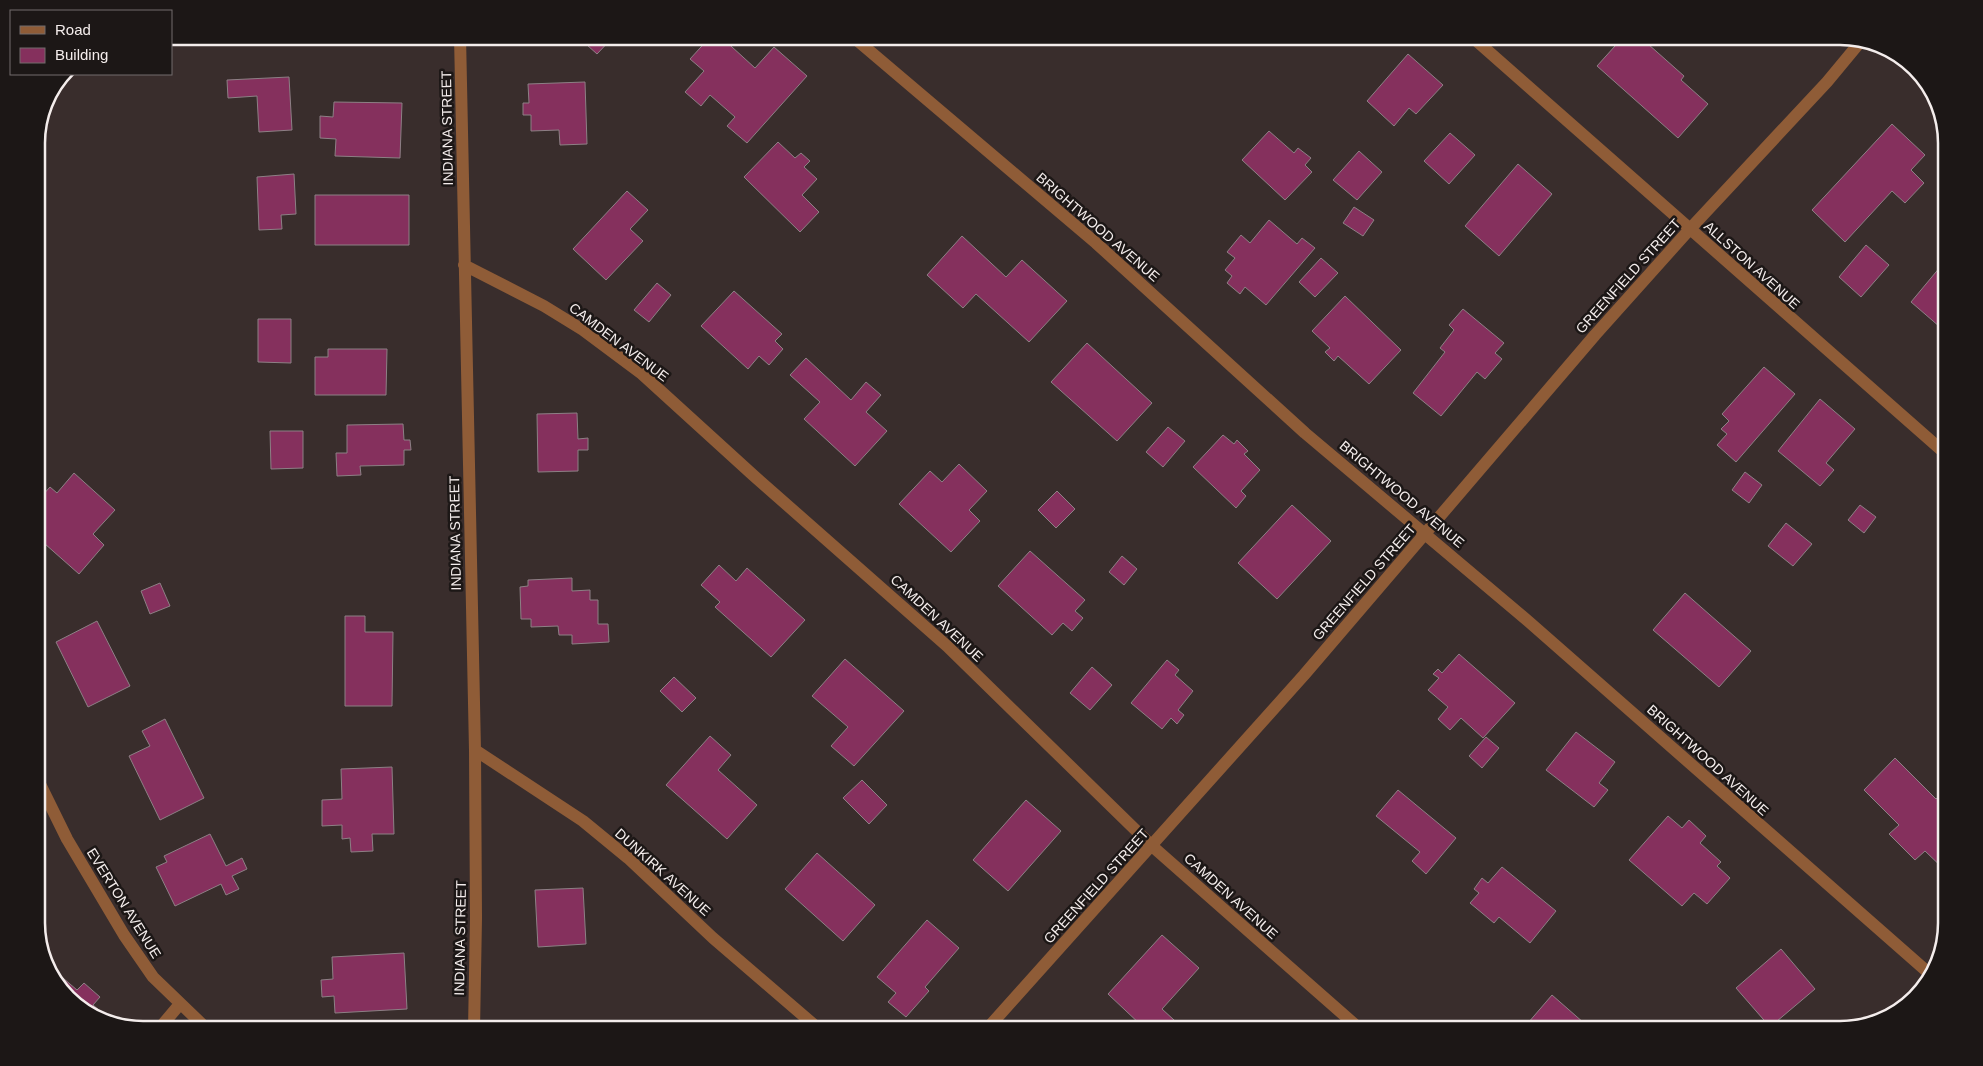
<svg xmlns="http://www.w3.org/2000/svg" width="1983" height="1066" viewBox="0 0 1983 1066" font-family="Helvetica,sans-serif">
<style>
.building{fill:#85305d;stroke:#8d8085}
.lines{fill:none;stroke-linecap:round;stroke-linejoin:round}
.minor{stroke:#8f5c37;stroke-width:12}
.labels{text-anchor:middle;stroke-width:5;stroke-linejoin:round;paint-order:stroke}
.street-label{font-size:14px;fill:#f4edec;stroke:#1c1716}
.rim{fill:none;stroke:#f4edec;stroke-width:2.5}
</style>
<rect width="100%" height="100%" fill="#392d2c"/>
<path class="building" d="M 325,36 L 343,36 L 338,45 Z
M 577,36 L 614,36 L 597,54 Z
M 711,36 L 720,36 L 755,68 L 774,47 L 807,76 L 747,143 L 727,126 L 735,117 L 710,95 L 701,106 L 685,92 L 704,71 L 690,59 Z
M 1624,36 L 1639,36 L 1684,76 L 1681,80 L 1708,104 L 1678,138 L 1597,66 Z
M 1408,54 L 1443,85 L 1416,114 L 1409,108 L 1394,126 L 1367,101 Z
M 289,77 L 292,130 L 259,132 L 257,96 L 228,98 L 227,80 Z
M 585,82 L 587,144 L 560,145 L 559,130 L 531,131 L 531,115 L 523,115 L 523,103 L 529,103 L 528,84 Z
M 334,102 L 402,103 L 400,158 L 335,156 L 336,139 L 320,138 L 320,116 L 333,117 Z
M 1892,124 L 1925,155 L 1911,170 L 1924,183 L 1905,203 L 1892,191 L 1845,242 L 1812,210 Z
M 1269,131 L 1294,153 L 1298,148 L 1311,158 L 1305,165 L 1312,172 L 1285,200 L 1242,160 Z
M 1450,133 L 1475,155 L 1449,184 L 1424,161 Z
M 778,142 L 795,158 L 801,153 L 810,161 L 804,167 L 817,179 L 802,195 L 819,212 L 800,232 L 744,177 Z
M 1359,151 L 1382,172 L 1357,200 L 1333,180 Z
M 1518,164 L 1552,194 L 1499,256 L 1465,226 Z
M 294,174 L 296,214 L 281,215 L 282,229 L 259,230 L 257,177 Z
M 627,191 L 648,210 L 630,229 L 643,241 L 606,280 L 573,249 Z
M 315,195 L 409,195 L 409,245 L 315,245 Z
M 1354,207 L 1374,220 L 1363,236 L 1343,223 Z
M 1269,220 L 1297,244 L 1302,238 L 1315,248 L 1266,305 L 1245,287 L 1240,294 L 1227,283 L 1232,276 L 1225,270 L 1235,258 L 1227,252 L 1241,235 L 1250,243 Z
M 962,236 L 1006,277 L 1022,260 L 1067,301 L 1029,342 L 976,294 L 963,308 L 927,275 Z
M 1866,245 L 1889,265 L 1861,297 L 1839,277 Z
M 1321,258 L 1338,273 L 1315,297 L 1299,282 Z
M 1941,266 L 1947,271 L 1947,333 L 1911,302 Z
M 657,283 L 671,295 L 649,322 L 634,310 Z
M 734,291 L 782,334 L 775,341 L 783,349 L 769,365 L 759,356 L 748,369 L 701,326 Z
M 1345,296 L 1401,350 L 1369,384 L 1338,356 L 1334,361 L 1325,352 L 1330,348 L 1312,331 Z
M 1463,309 L 1504,343 L 1495,353 L 1502,359 L 1485,379 L 1477,372 L 1441,416 L 1413,393 L 1445,352 L 1440,348 L 1454,330 L 1449,325 Z
M 258,319 L 291,319 L 291,363 L 258,362 Z
M 1087,343 L 1152,403 L 1117,441 L 1051,382 Z
M 328,349 L 387,349 L 386,395 L 315,395 L 315,357 L 328,357 Z
M 806,358 L 851,400 L 866,382 L 881,395 L 866,412 L 887,431 L 855,466 L 804,419 L 820,402 L 790,375 Z
M 1764,367 L 1795,394 L 1736,462 L 1717,445 L 1727,434 L 1721,429 L 1729,421 L 1722,414 Z
M 1820,399 L 1855,429 L 1826,463 L 1834,470 L 1820,486 L 1778,451 Z
M 577,413 L 578,439 L 588,438 L 588,450 L 578,450 L 578,471 L 538,472 L 537,414 Z
M 403,424 L 404,440 L 410,440 L 411,450 L 404,450 L 404,465 L 360,466 L 361,475 L 337,476 L 336,453 L 347,453 L 347,425 Z
M 1168,427 L 1185,441 L 1163,467 L 1146,452 Z
M 270,431 L 303,431 L 303,468 L 271,469 Z
M 1223,435 L 1234,444 L 1237,440 L 1248,451 L 1244,454 L 1260,470 L 1241,491 L 1246,496 L 1236,508 L 1193,467 Z
M 959,464 L 987,491 L 969,510 L 980,521 L 951,552 L 899,504 L 930,471 L 942,482 Z
M 1745,472 L 1762,485 L 1749,503 L 1732,490 Z
M 74,473 L 115,510 L 93,534 L 104,545 L 79,574 L 36,536 L 36,514 L 46,504 L 40,498 L 50,487 L 57,493 Z
M 1057,491 L 1075,509 L 1056,528 L 1038,510 Z
M 1292,505 L 1331,541 L 1277,599 L 1238,563 Z
M 1860,505 L 1876,517 L 1864,533 L 1848,520 Z
M 1786,523 L 1812,544 L 1793,566 L 1768,546 Z
M 1030,551 L 1085,600 L 1075,611 L 1083,618 L 1072,631 L 1063,623 L 1052,635 L 998,586 Z
M 1122,556 L 1137,569 L 1124,585 L 1109,572 Z
M 719,565 L 736,581 L 747,568 L 805,620 L 771,657 L 715,607 L 720,602 L 701,585 Z
M 572,578 L 572,591 L 590,590 L 590,600 L 598,600 L 598,624 L 608,624 L 609,642 L 572,644 L 572,635 L 559,635 L 558,626 L 531,627 L 531,619 L 521,619 L 520,587 L 528,586 L 528,580 Z
M 160,583 L 170,606 L 150,614 L 141,591 Z
M 1685,593 L 1751,651 L 1719,687 L 1653,630 Z
M 345,616 L 365,616 L 365,632 L 393,632 L 392,706 L 345,706 Z
M 97,621 L 130,686 L 88,707 L 56,642 Z
M 1459,654 L 1515,703 L 1483,738 L 1461,718 L 1450,730 L 1438,719 L 1448,707 L 1428,690 L 1439,678 L 1433,674 L 1438,669 L 1442,673 Z
M 845,659 L 904,711 L 854,766 L 831,746 L 848,727 L 812,696 Z
M 1167,660 L 1179,670 L 1175,675 L 1193,691 L 1178,710 L 1184,715 L 1177,724 L 1171,718 L 1162,729 L 1131,703 Z
M 1092,667 L 1112,685 L 1090,710 L 1070,693 Z
M 674,677 L 696,698 L 682,712 L 660,691 Z
M 165,719 L 204,798 L 160,820 L 129,756 L 150,746 L 142,731 Z
M 1576,732 L 1615,762 L 1599,783 L 1608,790 L 1594,807 L 1546,770 Z
M 710,736 L 731,755 L 718,770 L 757,805 L 727,839 L 666,785 Z
M 1486,737 L 1499,748 L 1482,768 L 1469,756 Z
M 1895,758 L 1936,799 L 1947,788 L 1947,872 L 1925,851 L 1915,860 L 1889,834 L 1899,825 L 1864,790 Z
M 392,767 L 394,834 L 372,834 L 373,851 L 351,852 L 350,838 L 342,839 L 342,825 L 322,826 L 322,800 L 342,799 L 341,769 Z
M 862,780 L 887,805 L 869,824 L 843,798 Z
M 1398,790 L 1456,838 L 1426,874 L 1412,861 L 1420,852 L 1376,816 Z
M 1026,800 L 1061,831 L 1008,891 L 973,860 Z
M 1668,816 L 1682,828 L 1689,820 L 1706,836 L 1700,843 L 1721,862 L 1717,866 L 1730,878 L 1707,904 L 1694,893 L 1682,906 L 1629,860 Z
M 210,834 L 226,866 L 242,858 L 247,869 L 232,876 L 239,889 L 226,895 L 221,884 L 175,906 L 156,867 L 167,862 L 164,856 Z
M 817,853 L 875,905 L 843,941 L 785,889 Z
M 1502,867 L 1556,911 L 1530,943 L 1499,917 L 1494,923 L 1470,903 L 1479,893 L 1474,889 L 1482,878 L 1488,883 Z
M 583,888 L 586,944 L 538,947 L 535,890 Z
M 927,920 L 959,948 L 925,987 L 929,991 L 906,1017 L 888,1002 L 896,993 L 877,977 Z
M 1162,935 L 1199,968 L 1162,1009 L 1185,1030 L 1139,1030 L 1142,1026 L 1108,994 Z
M 1781,949 L 1815,989 L 1770,1027 L 1736,988 Z
M 404,953 L 407,1009 L 335,1013 L 334,996 L 322,997 L 321,980 L 333,979 L 332,957 Z
M 63,978 L 77,990 L 84,983 L 100,997 L 93,1005 L 99,1010 L 93,1017 L 57,985 Z
M 1552,995 L 1592,1030 L 1522,1030 Z"/>
<g class="lines">
<path class="minor" d="M 460,36 L 475,750 L 476,918 L 474,1030
M 852,36 L 1096,243 L 1305,433 L 1528,621 L 1931,975
M 1471,36 L 1947,455
M 464,265 L 544,306 L 583,330 L 642,374 L 753,475 L 947,646 L 1152,846 L 1361,1030
M 475,750 L 583,821 L 628,858 L 713,938 L 820,1030
M 36,776 L 67,839 L 124,935 L 153,977 L 208,1030
M 158,1030 L 180,1004
M 986,1030 L 1304,675 L 1595,335 L 1689,230 L 1827,82 L 1861,41"/>
</g>
<g class="labels">
<g class="street-label">
<text transform="translate(447 128) rotate(-91)" y="5">INDIANA STREET</text>
<text transform="translate(1098 227) rotate(41)" y="5">BRIGHTWOOD AVENUE</text>
<text transform="translate(1752 265) rotate(42)" y="5">ALLSTON AVENUE</text>
<text transform="translate(1628 276) rotate(-48)" y="5">GREENFIELD STREET</text>
<text transform="translate(619 342) rotate(37)" y="5">CAMDEN AVENUE</text>
<text transform="translate(1402 494) rotate(40)" y="5">BRIGHTWOOD AVENUE</text>
<text transform="translate(455 533) rotate(-91)" y="5">INDIANA STREET</text>
<text transform="translate(1364 582) rotate(-49)" y="5">GREENFIELD STREET</text>
<text transform="translate(937 618) rotate(43)" y="5">CAMDEN AVENUE</text>
<text transform="translate(1708 760) rotate(42)" y="5">BRIGHTWOOD AVENUE</text>
<text transform="translate(663 872) rotate(42)" y="5">DUNKIRK AVENUE</text>
<text transform="translate(1096 886) rotate(-48)" y="5">GREENFIELD STREET</text>
<text transform="translate(1231 896) rotate(42)" y="5">CAMDEN AVENUE</text>
<text transform="translate(124 903) rotate(58)" y="5">EVERTON AVENUE</text>
<text transform="translate(460 938) rotate(-89)" y="5">INDIANA STREET</text>
</g>
</g>
<path d="M0 0H1983V1066H0ZM143 45H1840A98 98 0 0 1 1938 143V923A98 98 0 0 1 1840 1021H143A98 98 0 0 1 45 923V143A98 98 0 0 1 143 45Z" fill="#1c1716" fill-rule="evenodd"/>
<path class="rim" d="M143 45H1840A98 98 0 0 1 1938 143V923A98 98 0 0 1 1840 1021H143A98 98 0 0 1 45 923V143A98 98 0 0 1 143 45Z"/>
<rect x="10" y="10" width="162" height="65" fill="#1c1716" stroke="#726d6c"/>
<rect x="20" y="26" width="25" height="8" fill="#8f5c37" stroke="#726d6c"/>
<text x="55" y="35" font-size="15" fill="#f4edec">Road</text>
<rect x="20" y="48" width="25" height="15" fill="#85305d" stroke="#726d6c"/>
<text x="55" y="60" font-size="15" fill="#f4edec">Building</text>
</svg>
